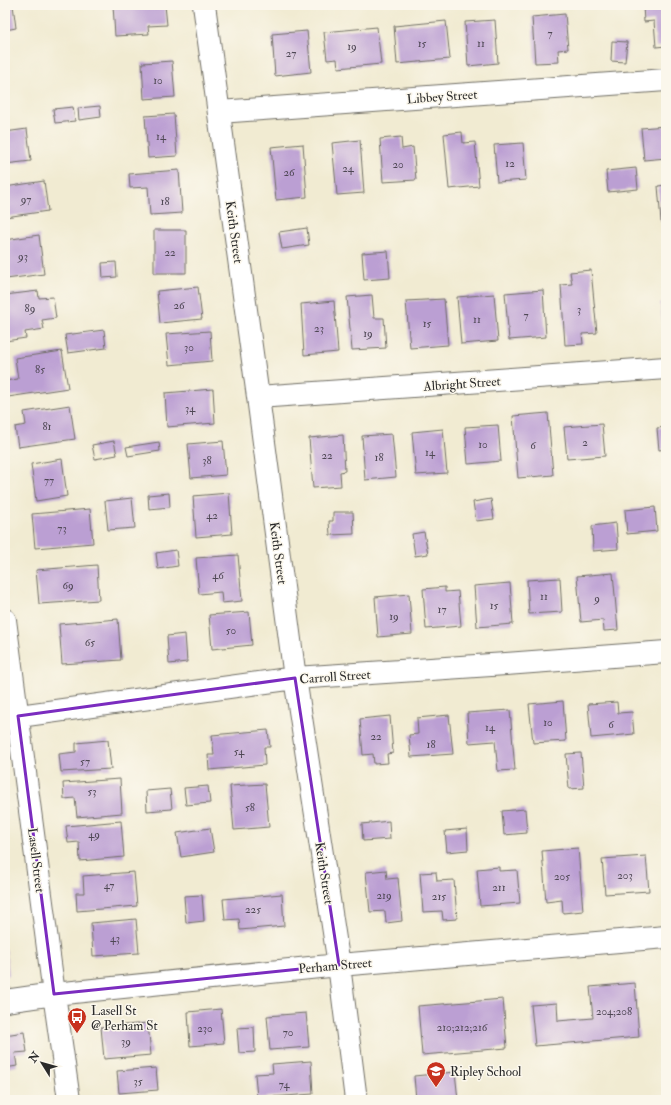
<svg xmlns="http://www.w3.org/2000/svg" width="671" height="1105" viewBox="0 0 671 1105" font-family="'IM FELL Double Pica',serif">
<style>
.building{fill:#bb9fd3}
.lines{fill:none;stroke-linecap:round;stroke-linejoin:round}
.minor-casing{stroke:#706e65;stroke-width:24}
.minor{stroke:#fff;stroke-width:22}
.marked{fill:none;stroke:#7b2cbf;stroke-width:3;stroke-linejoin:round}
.labels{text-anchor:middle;stroke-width:3;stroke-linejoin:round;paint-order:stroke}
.number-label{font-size:11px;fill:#4f4855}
.street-label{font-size:13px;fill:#2b2b2b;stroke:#fbf7ec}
.poi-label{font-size:13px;fill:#2b2b2b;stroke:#fbf7ec;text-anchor:start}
</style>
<rect width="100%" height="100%" fill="#fbf7ec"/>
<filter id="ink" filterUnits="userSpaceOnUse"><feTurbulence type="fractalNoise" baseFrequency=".025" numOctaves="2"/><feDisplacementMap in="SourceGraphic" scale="8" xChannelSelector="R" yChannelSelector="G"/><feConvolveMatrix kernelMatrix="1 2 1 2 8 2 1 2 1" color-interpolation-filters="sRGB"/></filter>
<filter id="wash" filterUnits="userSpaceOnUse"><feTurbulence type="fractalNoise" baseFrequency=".012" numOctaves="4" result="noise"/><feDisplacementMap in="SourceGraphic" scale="16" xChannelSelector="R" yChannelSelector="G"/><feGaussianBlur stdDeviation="0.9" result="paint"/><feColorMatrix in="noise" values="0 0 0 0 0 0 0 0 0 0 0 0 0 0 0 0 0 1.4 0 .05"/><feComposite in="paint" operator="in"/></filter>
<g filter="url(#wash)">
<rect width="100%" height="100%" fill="#f1ebd2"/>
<g id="blocks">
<path class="building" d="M 5,5 L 13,5 L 16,28 L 5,30 Z
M 113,5 L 165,5 L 167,25 L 148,26 L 149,34 L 115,36 Z
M 643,5 L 666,5 L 666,46 L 656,47 L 654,21 L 644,22 Z
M 565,14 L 568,49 L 558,50 L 559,62 L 535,63 L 532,17 Z
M 495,20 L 498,63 L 468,66 L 465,22 Z
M 446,21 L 450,59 L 397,64 L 394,26 Z
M 377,27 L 381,64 L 338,68 L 337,59 L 327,60 L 324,32 Z
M 307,31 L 311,72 L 275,76 L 272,34 Z
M 612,41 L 627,42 L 625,62 L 611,61 Z
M 172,61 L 175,97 L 144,99 L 142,63 Z
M 100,106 L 101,117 L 79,120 L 78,108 Z
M 73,107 L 75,121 L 55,123 L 53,109 Z
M 174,114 L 177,156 L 148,158 L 145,116 Z
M 666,126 L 666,158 L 644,160 L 641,128 Z
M 27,129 L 31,161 L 5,164 L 5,132 Z
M 462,132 L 463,143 L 475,142 L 479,186 L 449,189 L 444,134 Z
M 401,137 L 402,149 L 413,147 L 416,180 L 383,182 L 380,139 Z
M 360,140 L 364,193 L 337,195 L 332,143 Z
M 523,143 L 526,180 L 497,182 L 494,145 Z
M 303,144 L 307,197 L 276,200 L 271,147 Z
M 636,168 L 638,189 L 608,192 L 606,171 Z
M 179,170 L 182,213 L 150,215 L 148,187 L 130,188 L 129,174 Z
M 44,181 L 48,211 L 5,217 L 5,187 Z
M 666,185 L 666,221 L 661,222 L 658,186 Z
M 307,228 L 309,245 L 282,249 L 279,232 Z
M 154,230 L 186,230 L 186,273 L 154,273 Z
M 39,235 L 44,274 L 6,279 L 5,271 L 5,240 Z
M 388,251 L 390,278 L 364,280 L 362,253 Z
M 116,262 L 117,277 L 103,278 L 102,263 Z
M 591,270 L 597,333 L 582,334 L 583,344 L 565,345 L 561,285 L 572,284 L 570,272 Z
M 198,287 L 202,319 L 160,323 L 157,291 Z
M 543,290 L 546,337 L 509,340 L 505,293 Z
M 38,291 L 39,298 L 53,297 L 56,318 L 42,320 L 44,329 L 25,332 L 26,338 L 5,341 L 5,295 Z
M 494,294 L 498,341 L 461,344 L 457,297 Z
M 372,295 L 374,318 L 384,318 L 386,348 L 352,350 L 347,297 Z
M 444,299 L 448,345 L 410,348 L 406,301 Z
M 334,301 L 338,352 L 304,355 L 301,304 Z
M 660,303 L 666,303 L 666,328 L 663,328 Z
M 104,330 L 106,348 L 68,353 L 65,335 Z
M 210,331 L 212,361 L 169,365 L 166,334 Z
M 62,351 L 68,388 L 8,397 L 5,381 L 18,379 L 15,358 Z
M 213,389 L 215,423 L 167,427 L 165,393 Z
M 70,405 L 75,439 L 18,447 L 15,427 L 26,425 L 24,412 Z
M 548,413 L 553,475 L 518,478 L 513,416 Z
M 602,424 L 605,456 L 567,459 L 564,427 Z
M 498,425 L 501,461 L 468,464 L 465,427 Z
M 666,427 L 666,449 L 659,450 L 657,428 Z
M 443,429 L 447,473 L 416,475 L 412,432 Z
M 392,434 L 396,477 L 365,480 L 362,436 Z
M 343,435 L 345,471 L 340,472 L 341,486 L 313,488 L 309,438 Z
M 114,441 L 117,455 L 95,459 L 92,445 Z
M 223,441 L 226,475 L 191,478 L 188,444 Z
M 159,442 L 160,451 L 128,456 L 126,447 Z
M 62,459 L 67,496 L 36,501 L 31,464 Z
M 663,472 L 666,472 L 666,499 L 665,499 Z
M 169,493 L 170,507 L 149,509 L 148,495 Z
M 229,493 L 232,534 L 196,537 L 193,496 Z
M 132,498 L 135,528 L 108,530 L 105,501 Z
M 491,499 L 494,519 L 476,521 L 473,502 Z
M 655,507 L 657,531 L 627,534 L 625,510 Z
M 90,509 L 93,543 L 35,548 L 32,514 Z
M 333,512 L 353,512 L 354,534 L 330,535 L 329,521 L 333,521 Z
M 616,523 L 618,549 L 593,551 L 592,526 Z
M 424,532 L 428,554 L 415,556 L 412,534 Z
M 176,550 L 178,566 L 158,569 L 156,553 Z
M 238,555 L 242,601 L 222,603 L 221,592 L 199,594 L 196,558 Z
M 97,565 L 99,600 L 39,604 L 36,570 Z
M 613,573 L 618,630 L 604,631 L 603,620 L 581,622 L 577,576 Z
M 560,578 L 562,612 L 529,614 L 527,580 Z
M 510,583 L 513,624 L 477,627 L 474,586 Z
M 445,587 L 445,592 L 458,591 L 461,626 L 426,629 L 423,589 Z
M 409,594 L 412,634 L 378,637 L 375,597 Z
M 249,612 L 252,645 L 212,649 L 209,615 Z
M 118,619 L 121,660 L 62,664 L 59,624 Z
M 185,634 L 187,662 L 169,664 L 167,636 Z
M 563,701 L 566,741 L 533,743 L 529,704 Z
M 617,702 L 618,713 L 632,712 L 634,734 L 591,738 L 588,704 Z
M 510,710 L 515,770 L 498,771 L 495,741 L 469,743 L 467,713 Z
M 449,715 L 453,754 L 411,757 L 409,735 L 418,734 L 417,718 Z
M 390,716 L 393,753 L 387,754 L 388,763 L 374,764 L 373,754 L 363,755 L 360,719 Z
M 268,730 L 270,747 L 264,747 L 265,765 L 209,770 L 208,755 L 214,755 L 212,735 Z
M 108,740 L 111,769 L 61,772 L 59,754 L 76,752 L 76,743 Z
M 581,753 L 584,788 L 569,789 L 566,754 Z
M 120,779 L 122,813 L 77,817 L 75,798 L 64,799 L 63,783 Z
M 265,784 L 269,827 L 234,830 L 230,786 Z
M 208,786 L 210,803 L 186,805 L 184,788 Z
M 170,789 L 172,809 L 147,811 L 146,791 Z
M 525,809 L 527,833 L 504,835 L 502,811 Z
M 121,821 L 124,857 L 80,861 L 79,842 L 68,843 L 66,826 Z
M 389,821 L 390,839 L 363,841 L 362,824 Z
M 210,828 L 214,852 L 181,857 L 177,833 Z
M 467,829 L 468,850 L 447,852 L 445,831 Z
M 578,848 L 583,911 L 563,913 L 562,900 L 546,902 L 542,851 Z
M 646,856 L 649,891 L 605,894 L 602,859 Z
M 499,867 L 499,871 L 517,870 L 520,903 L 480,906 L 477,869 Z
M 386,870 L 387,879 L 398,878 L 402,921 L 386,923 L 385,911 L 370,912 L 366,872 Z
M 134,872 L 137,906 L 77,911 L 76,893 L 84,893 L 83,876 Z
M 436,872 L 437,881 L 454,880 L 457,919 L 443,920 L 442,911 L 423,912 L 420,873 Z
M 282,894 L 284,926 L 240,930 L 239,919 L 225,920 L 223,899 Z
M 202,895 L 204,921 L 186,923 L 184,896 Z
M 136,919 L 139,953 L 93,956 L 91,923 Z
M 5,950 L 6,950 L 9,975 L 5,976 Z
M 635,983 L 639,1037 L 535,1046 L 531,1005 L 557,1003 L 558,1021 L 593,1018 L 590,987 Z
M 503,999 L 507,1048 L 422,1055 L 418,1006 Z
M 221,1009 L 224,1043 L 190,1046 L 188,1012 Z
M 306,1013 L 309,1047 L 270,1050 L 267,1016 Z
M 148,1023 L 151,1055 L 104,1059 L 101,1027 Z
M 254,1027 L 255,1052 L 239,1053 L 237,1028 Z
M 24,1032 L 27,1052 L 15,1053 L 17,1066 L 5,1068 L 5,1035 Z
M 311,1061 L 313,1094 L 257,1098 L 255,1074 L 273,1073 L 272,1064 Z
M 156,1068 L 158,1090 L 119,1093 L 117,1071 Z
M 455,1072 L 458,1100 L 416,1100 L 414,1076 Z"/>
</g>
</g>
<g filter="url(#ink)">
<use href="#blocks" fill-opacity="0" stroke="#706e65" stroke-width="1"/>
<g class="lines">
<defs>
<path id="minor" d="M 204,5 L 258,397 L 295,678 L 339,965 L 356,1100
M 219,112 L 666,80
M 258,397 L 666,368
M 5,620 L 54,994 L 69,1100
M 5,718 L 295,678 L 506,664 L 666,652
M 5,1001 L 54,994 L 339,965 L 666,937"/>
</defs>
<use href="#minor" class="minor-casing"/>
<use href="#minor" class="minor"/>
</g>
</g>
<path class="marked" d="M 295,678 L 339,965 L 54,994 L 18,716 Z"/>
<defs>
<symbol id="bus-pin" viewBox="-11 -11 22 30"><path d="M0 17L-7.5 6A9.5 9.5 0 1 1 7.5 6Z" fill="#c8321e" stroke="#fbf7ec"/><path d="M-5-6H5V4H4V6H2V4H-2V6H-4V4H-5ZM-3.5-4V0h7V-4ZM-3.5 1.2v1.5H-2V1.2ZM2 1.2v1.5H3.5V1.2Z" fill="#fff"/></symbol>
<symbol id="school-pin" viewBox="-11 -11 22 30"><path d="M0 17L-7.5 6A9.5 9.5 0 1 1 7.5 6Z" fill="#c8321e" stroke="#fbf7ec"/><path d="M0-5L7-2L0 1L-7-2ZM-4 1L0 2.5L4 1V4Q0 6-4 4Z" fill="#fff"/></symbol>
</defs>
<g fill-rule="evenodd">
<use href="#bus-pin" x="66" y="1006" width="22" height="30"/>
<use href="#school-pin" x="425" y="1060" width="22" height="30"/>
</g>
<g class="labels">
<g class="number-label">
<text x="550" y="37">7</text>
<text x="422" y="47">15</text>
<text x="481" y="47">11</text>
<text x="352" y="50">19</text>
<text x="291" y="57">27</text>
<text x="158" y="84">10</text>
<text x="161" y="140">14</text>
<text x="510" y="167">12</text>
<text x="398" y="168">20</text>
<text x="348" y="172">24</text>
<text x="289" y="176">26</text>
<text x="26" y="203">97</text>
<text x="165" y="205">18</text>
<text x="170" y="256">22</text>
<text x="23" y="260">93</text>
<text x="179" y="309">26</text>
<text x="30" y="312">89</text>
<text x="579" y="313">3</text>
<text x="526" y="319">7</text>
<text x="477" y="323">11</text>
<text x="427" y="327">15</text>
<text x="319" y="332">23</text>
<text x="368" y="337">19</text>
<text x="189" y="351">30</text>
<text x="40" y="373">85</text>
<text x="190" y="412">34</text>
<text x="47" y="430">81</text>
<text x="585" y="446">2</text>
<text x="483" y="448">10</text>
<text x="533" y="449">6</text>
<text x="430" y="456">14</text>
<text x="327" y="459">22</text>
<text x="379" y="461">18</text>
<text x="207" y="464">38</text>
<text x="49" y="484">77</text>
<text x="212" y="519">42</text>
<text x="62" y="532">73</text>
<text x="218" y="579">46</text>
<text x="68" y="589">69</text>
<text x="544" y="600">11</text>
<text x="597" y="602">9</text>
<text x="494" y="609">15</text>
<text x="442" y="613">17</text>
<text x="394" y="620">19</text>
<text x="231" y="634">50</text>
<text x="90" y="646">65</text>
<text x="548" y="726">10</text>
<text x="611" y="728">6</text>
<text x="490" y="731">14</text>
<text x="376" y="740">22</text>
<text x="431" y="748">18</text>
<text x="239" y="755">54</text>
<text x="85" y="765">57</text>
<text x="92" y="795">53</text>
<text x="250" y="811">58</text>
<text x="94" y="838">49</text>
<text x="625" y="879">203</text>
<text x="562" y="880">205</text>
<text x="109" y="889">47</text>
<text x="499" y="891">211</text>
<text x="384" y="899">219</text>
<text x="439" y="900">215</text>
<text x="253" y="913">225</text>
<text x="115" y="942">43</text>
<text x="614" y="1015">204;208</text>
<text x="462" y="1031">210;212;216</text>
<text x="205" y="1032">230</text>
<text x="288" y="1036">70</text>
<text x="126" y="1045">39</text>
<text x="138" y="1085">35</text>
<text x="284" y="1088">74</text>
</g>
<g class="street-label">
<text transform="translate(442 96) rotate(-4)" y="5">Libbey Street</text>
<text transform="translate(235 232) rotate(82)" y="5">Keith Street</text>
<text transform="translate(462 383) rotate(-4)" y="5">Albright Street</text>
<text transform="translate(279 553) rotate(82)" y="5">Keith Street</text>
<text transform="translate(335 676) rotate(-4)" y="5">Carroll Street</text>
<text transform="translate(37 860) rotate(83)" y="5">Lasell Street</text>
<text transform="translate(325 873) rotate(81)" y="5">Keith Street</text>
<text transform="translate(335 965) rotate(-5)" y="5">Perham Street</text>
</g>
<g class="poi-label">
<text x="91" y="1015">Lasell St<tspan x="91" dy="15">@ Perham St</tspan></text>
<text x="450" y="1076">Ripley School</text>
</g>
</g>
<rect width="671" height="1105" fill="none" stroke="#fbf7ec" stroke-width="20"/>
<g transform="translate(42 1063) rotate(307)" stroke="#fbf7ec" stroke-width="3" paint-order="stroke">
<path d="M0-3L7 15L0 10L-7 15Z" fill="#2b2b2b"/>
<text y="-6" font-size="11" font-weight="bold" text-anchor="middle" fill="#2b2b2b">N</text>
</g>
</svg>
